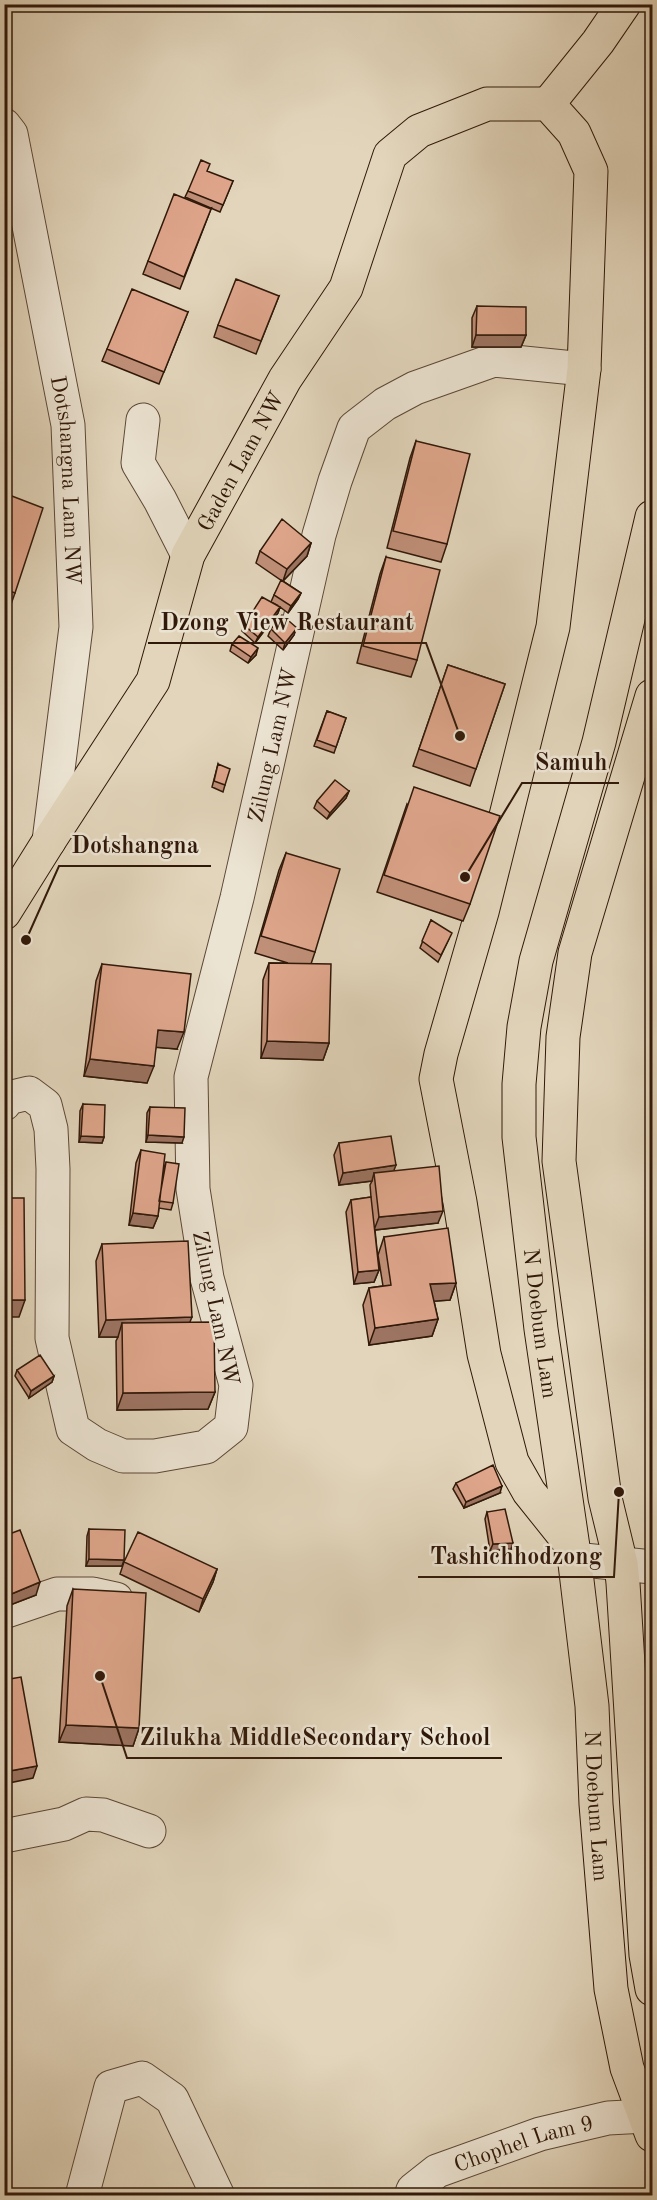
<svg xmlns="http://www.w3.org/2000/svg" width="657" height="2200" viewBox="0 0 657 2200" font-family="'Old Standard TT',serif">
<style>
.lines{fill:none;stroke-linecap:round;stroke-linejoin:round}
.minor-casing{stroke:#5c4736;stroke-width:35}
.major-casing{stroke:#301809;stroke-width:35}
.minor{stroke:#ece4d3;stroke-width:33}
.major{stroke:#e2d5bb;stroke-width:33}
.wall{fill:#c08f78;stroke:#301809;stroke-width:1.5}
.shaded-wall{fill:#9c7462;stroke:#301809;stroke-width:1.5}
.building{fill:#dfa68c;stroke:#301809;stroke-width:1.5}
.labels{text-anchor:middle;stroke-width:5;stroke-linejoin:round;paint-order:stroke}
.street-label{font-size:22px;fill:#301809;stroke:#ece4d3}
.leader{fill:none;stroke:#301809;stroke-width:2}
.callout-dot{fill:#301809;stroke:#ece4d3;stroke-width:2}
.callout-label{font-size:24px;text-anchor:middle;font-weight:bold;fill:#301809;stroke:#ece4d3;stroke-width:5;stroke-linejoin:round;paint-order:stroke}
</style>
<rect width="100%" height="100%" fill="#e2d5bb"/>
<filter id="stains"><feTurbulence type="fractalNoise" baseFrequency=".00333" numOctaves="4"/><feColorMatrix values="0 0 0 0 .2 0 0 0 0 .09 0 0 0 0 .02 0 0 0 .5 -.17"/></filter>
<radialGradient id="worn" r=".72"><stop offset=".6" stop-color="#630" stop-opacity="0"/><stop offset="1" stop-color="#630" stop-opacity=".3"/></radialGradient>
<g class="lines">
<defs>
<g id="minor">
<path id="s1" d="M 4,125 L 11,134 L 68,425 L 76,627 L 49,841"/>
<path d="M 143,420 L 138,463 L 160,500 L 188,555"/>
<path id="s2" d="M 4,1104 L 8,1098 L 29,1093 L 45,1105 L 51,1129 L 53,1169 L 52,1338 L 73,1429 L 97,1445 L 123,1456 L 155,1456 L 206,1447 L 231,1427 L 236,1385 L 207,1278 L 193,1189 L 191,1077 L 237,898 L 319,535 L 335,481 L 354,428 L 385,404 L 415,388 L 494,360 L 584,369"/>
<path d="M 574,1559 L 652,1567"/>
<path d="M 4,1612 L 57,1594 L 93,1594 L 116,1599"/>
<path d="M 4,1836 L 64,1824 L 86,1814 L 103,1815 L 149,1831"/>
<path d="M 82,2196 L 111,2087 L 142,2078 L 172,2099 L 218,2196"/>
<path id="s3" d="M 411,2196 L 413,2190 L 437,2171 L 540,2134 L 608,2118 L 646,2116"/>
</g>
<g id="major">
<path d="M 548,104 L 598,42 L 624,4"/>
<path id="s4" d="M 652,517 L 599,742 L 536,961 L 524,1027 L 519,1084 L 519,1137 L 541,1329 L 573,1547 L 592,1706 L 596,1804 L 611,1989 L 627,2068 L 652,2135"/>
<path d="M 652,696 L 575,953 L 563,1037 L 559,1161 L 605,1498 L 621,1564 L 623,1583 L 646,1955 L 652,1989"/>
<path id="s5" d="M 4,913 L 49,841 L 153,681 L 188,555 L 285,379 L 346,288 L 390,155 L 419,131 L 487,104 L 548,104 L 574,133 L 591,171 L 584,369 L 553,627 L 482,912 L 441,1054 L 436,1079 L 460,1202 L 484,1354 L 512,1462 L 529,1492 L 573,1547"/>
</g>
</defs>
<use href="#minor" class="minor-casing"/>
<use href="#major" class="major-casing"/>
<use href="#minor" class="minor"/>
<use href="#major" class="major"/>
</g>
<path class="wall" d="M 233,181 L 220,212 L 185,197 L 188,191 Z
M 211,209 L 180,289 L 143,274 L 148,261 Z
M 279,296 L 256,354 L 214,337 L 218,325 Z
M 477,306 L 526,335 L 521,347 L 472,347 L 472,318 Z
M 188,312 L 159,384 L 102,361 L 107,349 Z
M 416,441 L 447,544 L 441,562 L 387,548 L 410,458 Z
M 4,493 L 15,593 L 9,610 L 4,608 Z
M 311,543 L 307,556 L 283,581 L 301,593 L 298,599 L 288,613 L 280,607 L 278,613 L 255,643 L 242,631 L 244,625 L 277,605 L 271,602 L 274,595 L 282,581 L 256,563 L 260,551 Z
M 386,557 L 417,660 L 411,677 L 357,663 L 380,574 Z
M 271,629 L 294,635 L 283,650 L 268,636 Z
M 232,644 L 256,655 L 248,663 L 230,651 Z
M 448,665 L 505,684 L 470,786 L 413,766 Z
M 327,711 L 346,718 L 334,753 L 314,746 Z
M 218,764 L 225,785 L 223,792 L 212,787 Z
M 349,791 L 346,798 L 327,819 L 314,808 L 317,801 Z
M 407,804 L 470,904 L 463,921 L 377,892 Z
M 286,853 L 315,952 L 311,964 L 329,1043 L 323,1060 L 261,1058 L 263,980 L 269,963 L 288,963 L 255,953 L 279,870 Z
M 431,920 L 449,939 L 438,962 L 420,948 Z
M 102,964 L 177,1049 L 156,1047 L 147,1083 L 84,1076 L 96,981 Z
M 83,1104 L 104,1137 L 102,1143 L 79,1142 L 80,1111 Z
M 150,1107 L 182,1143 L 146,1142 L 147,1113 Z
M 339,1143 L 394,1171 L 438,1223 L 375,1230 L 379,1270 L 374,1282 L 354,1284 L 346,1212 L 351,1200 L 371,1197 L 370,1185 L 372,1181 L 339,1185 L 334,1155 Z
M 141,1150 L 164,1169 L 166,1162 L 173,1203 L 171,1210 L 159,1208 L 158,1216 L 153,1228 L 129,1225 L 136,1163 Z
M 384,1237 L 456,1283 L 450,1300 L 434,1301 L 438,1319 L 432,1336 L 369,1345 L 363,1305 L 369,1288 L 383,1286 L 378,1255 Z
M 102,1244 L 189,1323 L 215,1392 L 208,1409 L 117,1410 L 116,1341 L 118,1337 L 99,1337 L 96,1261 Z
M 17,1370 L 54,1376 L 52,1382 L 29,1398 L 15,1376 Z
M 456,1483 L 500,1493 L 464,1508 L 453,1489 Z
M 487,1512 L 511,1549 L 490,1551 L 485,1519 Z
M 89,1529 L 124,1560 L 122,1566 L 86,1566 L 87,1536 Z
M 4,1536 L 36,1595 L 5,1607 Z
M 124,1562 L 217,1569 L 213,1582 L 199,1612 L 120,1574 Z
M 73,1589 L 139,1728 L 133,1746 L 59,1742 L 67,1606 Z"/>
<path class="shaded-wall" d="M 476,335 L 526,335 L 521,347 L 472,347 Z
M 311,543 L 307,556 L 283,581 L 287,569 Z
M 301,593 L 298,599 L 288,613 L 291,606 Z
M 280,607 L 278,613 L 255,643 L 258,637 Z
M 297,628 L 294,635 L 283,650 L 285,643 Z
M 258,648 L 256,655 L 248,663 L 251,657 Z
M 349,791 L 346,798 L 327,819 L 330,813 Z
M 158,1030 L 184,1032 L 177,1049 L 152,1047 Z
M 267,1041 L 329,1043 L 323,1060 L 261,1058 Z
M 90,1059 L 154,1066 L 147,1083 L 84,1076 Z
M 148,1135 L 184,1137 L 182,1143 L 146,1142 Z
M 81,1136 L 104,1137 L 102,1143 L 79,1142 Z
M 396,1165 L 391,1178 L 374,1173 L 372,1181 L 339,1185 L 343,1173 Z
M 443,1211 L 438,1223 L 374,1230 L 379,1217 Z
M 133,1213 L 158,1216 L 153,1228 L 129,1225 Z
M 379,1270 L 374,1282 L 354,1284 L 358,1272 Z
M 456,1283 L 450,1300 L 424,1302 L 430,1284 Z
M 4,1300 L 25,1300 L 19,1317 L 4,1317 Z
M 192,1317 L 185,1334 L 122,1323 L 118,1337 L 99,1337 L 106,1320 Z
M 438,1319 L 432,1336 L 369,1345 L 375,1328 Z
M 54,1376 L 52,1382 L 29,1398 L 31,1391 Z
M 215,1392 L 208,1409 L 117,1410 L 123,1393 Z
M 502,1486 L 500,1493 L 464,1508 L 466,1502 Z
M 513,1543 L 511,1549 L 490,1551 L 493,1544 Z
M 89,1559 L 124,1560 L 122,1566 L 86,1566 Z
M 217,1569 L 213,1582 L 199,1612 L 203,1599 Z
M 40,1582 L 36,1595 L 5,1607 L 9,1595 Z
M 66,1725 L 139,1728 L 133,1746 L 59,1742 Z
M 37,1766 L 33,1778 L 4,1784 L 4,1772 Z"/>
<path class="building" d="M 201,160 L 210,164 L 207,171 L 233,181 L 223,205 L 188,191 Z
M 174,194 L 211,209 L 184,277 L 148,261 Z
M 236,279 L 279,296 L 261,341 L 218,325 Z
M 132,289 L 188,312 L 164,372 L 107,349 Z
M 477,306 L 526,307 L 526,335 L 476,335 Z
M 416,441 L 470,454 L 447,544 L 393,531 Z
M 4,493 L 43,508 L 15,593 L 4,589 Z
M 282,519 L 311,543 L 287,569 L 260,551 Z
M 386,557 L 440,570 L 417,660 L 363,646 Z
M 281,580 L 301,593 L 291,606 L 274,595 Z
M 262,597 L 280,607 L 258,637 L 244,625 Z
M 282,615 L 297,628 L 285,643 L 271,629 Z
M 239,636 L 258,648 L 251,657 L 232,644 Z
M 448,665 L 505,684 L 476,769 L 419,749 Z
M 327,711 L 346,718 L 336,747 L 317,740 Z
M 218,764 L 230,769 L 225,785 L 214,781 Z
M 335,780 L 349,791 L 330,813 L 317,801 Z
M 414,787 L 500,816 L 470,904 L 384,875 Z
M 286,853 L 340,869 L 315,952 L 261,936 Z
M 431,920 L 452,933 L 441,955 L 422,941 Z
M 269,963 L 331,964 L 329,1043 L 267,1041 Z
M 102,964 L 191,974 L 184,1032 L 158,1030 L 154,1066 L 90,1059 Z
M 83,1104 L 105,1105 L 104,1137 L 81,1136 Z
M 150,1107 L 185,1108 L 184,1137 L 148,1135 Z
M 391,1136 L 396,1165 L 343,1173 L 339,1143 Z
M 141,1150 L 165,1154 L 158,1216 L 133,1213 Z
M 166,1162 L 179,1164 L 173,1203 L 159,1201 Z
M 439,1166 L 443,1211 L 379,1217 L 374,1173 Z
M 371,1197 L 379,1270 L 358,1272 L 351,1200 Z
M 4,1198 L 24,1198 L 25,1300 L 4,1300 Z
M 448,1228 L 456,1283 L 430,1284 L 438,1319 L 375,1328 L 369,1288 L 391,1285 L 384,1237 Z
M 188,1241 L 192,1317 L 106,1320 L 102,1244 Z
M 214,1322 L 215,1392 L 123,1393 L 122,1323 Z
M 40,1355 L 54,1376 L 31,1391 L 17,1370 Z
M 493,1465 L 502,1486 L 466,1502 L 456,1483 Z
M 505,1509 L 513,1543 L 493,1544 L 487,1512 Z
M 89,1529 L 125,1530 L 124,1560 L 89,1559 Z
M 20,1530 L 40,1582 L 9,1595 L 4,1582 L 4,1536 Z
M 138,1532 L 217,1569 L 203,1599 L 124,1562 Z
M 73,1589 L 146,1593 L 139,1728 L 66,1725 Z
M 21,1677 L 37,1766 L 4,1772 L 4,1680 Z
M 4,2049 L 7,2050 L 4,2071 Z"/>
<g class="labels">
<g class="street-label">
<text dy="8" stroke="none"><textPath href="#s5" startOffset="514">Gaden Lam NW</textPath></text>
<text dy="8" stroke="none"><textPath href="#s1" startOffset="363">Dotshangna Lam NW</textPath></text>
<text dy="8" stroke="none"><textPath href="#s2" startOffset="1246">Zilung Lam NW</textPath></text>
<text transform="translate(217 1308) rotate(78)" y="8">Zilung Lam NW</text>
<text dy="8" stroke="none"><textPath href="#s4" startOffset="824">N Doebum Lam</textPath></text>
<text dy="8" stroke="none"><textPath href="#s4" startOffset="1310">N Doebum Lam</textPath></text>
<text dy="8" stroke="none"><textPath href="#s3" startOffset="128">Chophel Lam 9</textPath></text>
</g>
</g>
<path class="leader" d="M460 736L426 643H148M465 877L522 783H619M26 940L59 866H211M619 1492L614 1577H418M100 1676L127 1758H502"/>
<g class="callout-dot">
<circle cx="460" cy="736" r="6"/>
<circle cx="465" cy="877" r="6"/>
<circle cx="26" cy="940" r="6"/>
<circle cx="619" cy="1492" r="6"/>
<circle cx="100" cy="1676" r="6"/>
</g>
<g class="callout-label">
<text x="287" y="630">Dzong View Restaurant</text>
<text x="571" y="770">Samuh</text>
<text x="135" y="853">Dotshangna</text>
<text x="516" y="1564">Tashichhodzong</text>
<text x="315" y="1745">Zilukha MiddleSecondary School</text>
</g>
<rect width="657" height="2200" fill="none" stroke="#e2d5bb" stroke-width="24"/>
<rect x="6" y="6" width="645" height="2188" fill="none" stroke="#301809" stroke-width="3"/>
<rect x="12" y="12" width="633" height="2176" fill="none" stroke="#301809" stroke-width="1.5"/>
<rect width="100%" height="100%" filter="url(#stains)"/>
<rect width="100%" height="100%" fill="url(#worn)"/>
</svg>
